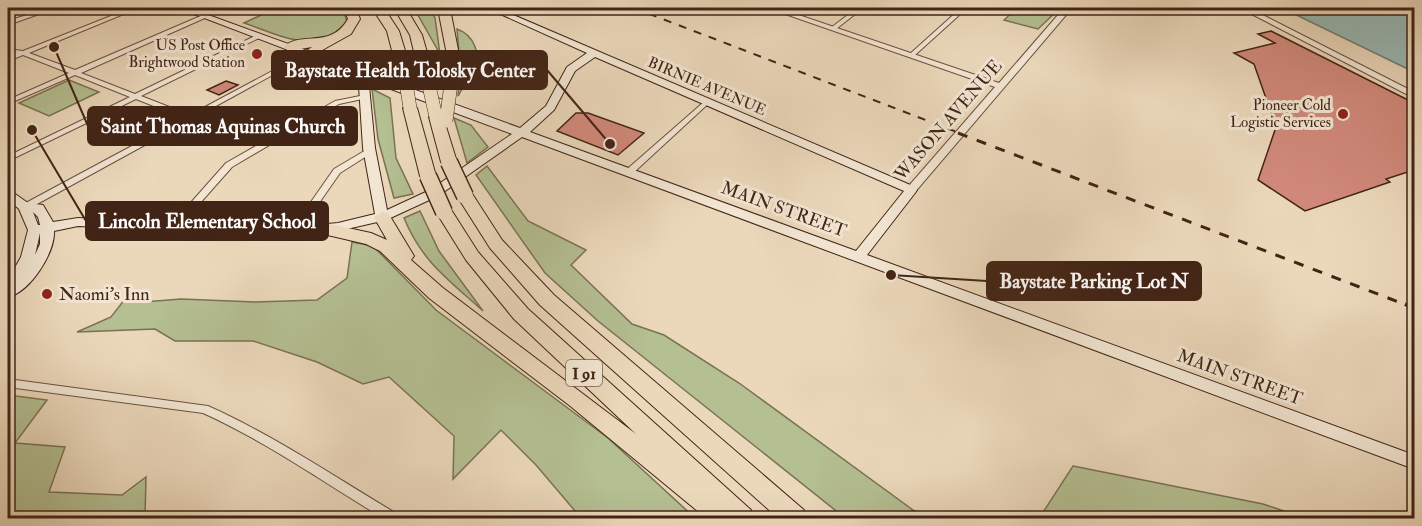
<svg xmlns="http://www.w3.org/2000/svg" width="1422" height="526" viewBox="0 0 1422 526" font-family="'IM FELL Double Pica',serif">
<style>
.green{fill:#b4bf92;stroke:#7b7254;stroke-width:1.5}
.water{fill:#99b9b6;stroke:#767d76;stroke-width:1.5}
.building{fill:#d1897b;stroke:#422416;stroke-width:1.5}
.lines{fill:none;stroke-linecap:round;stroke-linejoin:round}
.minor-casing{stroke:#6c513f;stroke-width:2}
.tertiary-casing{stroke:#6c513f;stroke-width:2}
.secondary-casing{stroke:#422416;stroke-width:2}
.motorway-casing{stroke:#422416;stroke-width:2}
.minor{fill:#f2e6d3;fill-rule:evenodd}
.tertiary{fill:#f2e6d3;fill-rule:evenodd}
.secondary{fill:#f2e6d3;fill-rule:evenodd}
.motorway{fill:#ebd8bb;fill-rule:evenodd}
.rail-far2{stroke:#422416;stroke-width:2;stroke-dasharray:8 8;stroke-linecap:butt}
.rail-far1{stroke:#422416;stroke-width:3;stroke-dasharray:10 10;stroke-linecap:butt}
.rail{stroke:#422416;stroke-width:4;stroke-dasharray:13 13;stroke-linecap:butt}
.motorway-bridge-far1-casing{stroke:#422416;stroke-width:14;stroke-linecap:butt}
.motorway-bridge-casing{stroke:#422416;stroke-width:19;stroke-linecap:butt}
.motorway-bridge-far1{stroke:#ebd8bb;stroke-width:13}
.motorway-bridge{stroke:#ebd8bb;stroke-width:16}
.poi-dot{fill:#8f2418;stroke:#f2e6d3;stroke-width:2}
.labels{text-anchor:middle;stroke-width:6;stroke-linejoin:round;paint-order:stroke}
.far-poi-label{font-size:15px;fill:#422416;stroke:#f2e6d3;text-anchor:end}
.far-street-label{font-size:15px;fill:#422416;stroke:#f2e6d3}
.shield{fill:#f2e6d3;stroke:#775e4f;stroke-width:1.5}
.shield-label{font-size:16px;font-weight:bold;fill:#422416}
.street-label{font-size:18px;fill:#422416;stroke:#f2e6d3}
.poi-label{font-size:18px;fill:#422416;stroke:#f2e6d3;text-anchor:start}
.leader{fill:none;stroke:#422416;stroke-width:2}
.callout-dot{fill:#422416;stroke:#f2e6d3;stroke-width:2}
.callout{fill:#422416;stroke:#422416;stroke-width:2}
.callout-label{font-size:20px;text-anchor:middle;font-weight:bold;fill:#fff}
</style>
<rect width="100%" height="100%" fill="#ebd8bb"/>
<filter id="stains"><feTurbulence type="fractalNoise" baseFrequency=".00333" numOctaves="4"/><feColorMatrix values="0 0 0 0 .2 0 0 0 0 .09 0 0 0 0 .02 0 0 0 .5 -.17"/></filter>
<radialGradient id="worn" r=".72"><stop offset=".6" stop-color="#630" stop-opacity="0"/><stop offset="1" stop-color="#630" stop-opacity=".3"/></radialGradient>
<path class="green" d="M 271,8 L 342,8 L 347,21 C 318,58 280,35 244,23 L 274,9 Z
M 414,8 L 430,8 L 435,18 L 440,54 Z
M 1017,8 L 1060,8 L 1038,29 L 1004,20 Z
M 457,29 C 476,36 478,53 479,72 L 465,84 L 458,96 L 460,65 Z
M 69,80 L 99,92 L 49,116 L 19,103 Z
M 372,89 L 390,98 L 396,158 L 413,194 L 394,198 L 378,139 Z
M 454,118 L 471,125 L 488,147 L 467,163 Z
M 487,166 L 528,221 L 586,250 L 571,265 L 632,324 L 664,335 L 739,383 L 913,510 L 933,518 L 845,518 L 598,321 L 545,273 L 476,175 Z
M 420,211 L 439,251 L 483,311 C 449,280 422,262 404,218 Z
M 352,242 L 373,246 L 436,310 L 608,438 L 695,518 L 626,518 L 622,513 L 581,518 L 536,465 L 501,430 L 453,479 L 454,436 L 389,377 L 363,384 L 317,362 L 253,341 L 175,341 L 155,329 L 77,332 L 111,317 L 125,299 L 143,302 L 181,299 L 255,302 L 317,300 L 347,278 Z
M 8,395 L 47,400 L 15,443 L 65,447 L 49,492 L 122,495 L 146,477 L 145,518 L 8,518 L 8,512 L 14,506 L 8,500 Z
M 1073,466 L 1263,504 L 1305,518 L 1029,518 L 1040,517 Z"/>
<path class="water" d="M 1282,8 L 1414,8 L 1414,72 Z"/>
<path class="building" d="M 1271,31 L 1414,103 L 1414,170 L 1386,179 L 1390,182 L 1305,211 L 1258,180 L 1276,127 L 1254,64 L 1234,53 L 1275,43 L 1258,34 Z
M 226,81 L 238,85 L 219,95 L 207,90 Z
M 576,113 L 588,113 L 644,133 L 618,155 L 557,131 Z"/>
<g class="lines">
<defs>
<path id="minor" d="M 49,8 L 56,8 L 8,25 L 8,21 Z
M 131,8 L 138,8 L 29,53 L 75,70 L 203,15 L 207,15 L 207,17 L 81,73 L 135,94 L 257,35 L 261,35 L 261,37 L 141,96 L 190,115 L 306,53 L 311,54 L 28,209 L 22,209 L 21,207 L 22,205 L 184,118 L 136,99 L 8,161 L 8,156 L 130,97 L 75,75 L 8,104 L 8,100 L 69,73 L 23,55 L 8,61 L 8,57 L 16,54 L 8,53 L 8,49 L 23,51 Z
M 179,8 L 186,8 L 183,10 Z
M 857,8 L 863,8 L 836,29 L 832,29 L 832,27 Z
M 961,8 L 967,8 L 915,55 L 911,55 L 911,53 Z
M 365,95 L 367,96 L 367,98 L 339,104 L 232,167 L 178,228 L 172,228 L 171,226 L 172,224 L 226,163 L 335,101 Z
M 707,100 L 711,102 L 709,103 L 631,175 L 625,175 L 624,173 L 625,171 L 705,101 Z
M 366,150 L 369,150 L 373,152 L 340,173 L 298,233 L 292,233 L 291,231 L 292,229 L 334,169 Z
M 8,379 L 208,406 C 275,436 335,477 397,514 L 399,518 L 383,518 C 323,482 267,442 203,413 L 8,387 Z"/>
<path id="tertiary" d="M 768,8 L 778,8 L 999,83 L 1064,8 L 1072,8 L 915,192 L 911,193 L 906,190 L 907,188 L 995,87 Z
M 1240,8 L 1249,8 L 1414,92 L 1414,98 Z"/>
<path id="secondary" d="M 178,8 L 189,8 L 520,128 L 546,106 L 567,67 L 587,53 L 487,8 L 497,8 L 915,187 L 917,190 L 915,193 L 867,255 L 1414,455 L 1414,469 L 522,137 L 438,196 L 386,220 L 338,231 L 295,235 L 78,226 L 54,231 C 55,253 30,292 8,297 L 8,280 L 21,257 L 28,230 L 19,209 L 8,199 L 8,189 L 28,203 L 43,205 L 53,222 L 78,218 L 295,227 L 338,223 L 375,214 L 363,148 L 359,86 L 351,74 ZM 595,57 L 904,191 L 856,251 L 530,132 L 554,110 L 575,71 ZM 364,79 L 512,134 L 430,190 L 387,210 L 375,148 L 369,86 ZM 33,212 L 38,217 L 40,225 L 38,225 ZM 40,233 L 40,244 L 35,255 Z"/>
<path id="motorway" d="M 344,8 L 356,8 L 360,19 L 351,34 L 308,58 L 302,54 L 312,47 L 289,51 L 283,47 C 302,30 330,50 348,19 Z
M 372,8 L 384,8 L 399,31 L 411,70 L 409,73 L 404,74 L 397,70 L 387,31 Z
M 394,8 L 406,8 L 422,35 L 434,77 L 432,80 L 427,81 L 420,77 L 410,35 Z
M 443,8 L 455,8 L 451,14 L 460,60 L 458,84 L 451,88 L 444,84 L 448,60 L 439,14 Z
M 410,104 L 417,108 L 436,176 L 434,179 L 422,179 L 420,176 L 403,108 Z
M 436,113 L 443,117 L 457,162 L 454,165 L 444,165 L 441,162 L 429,117 Z
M 465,191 L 471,192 L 502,240 L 554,295 L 804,510 L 807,518 L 778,518 L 540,305 L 490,248 L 457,196 Z
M 444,207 L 450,208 L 478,252 L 528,309 L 751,510 L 754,518 L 706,518 L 569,405 L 429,298 L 380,251 L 366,244 L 319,233 L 316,229 L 325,223 L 371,233 L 387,240 L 374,217 L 382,212 L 388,213 L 414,256 L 411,260 L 443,288 L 636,434 L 514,319 L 466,260 L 436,212 Z"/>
</defs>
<use href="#minor" class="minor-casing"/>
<use href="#tertiary" class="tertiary-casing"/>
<use href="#secondary" class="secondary-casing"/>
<use href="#motorway" class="motorway-casing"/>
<use href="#minor" class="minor"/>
<use href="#tertiary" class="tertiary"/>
<use href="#secondary" class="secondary"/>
<use href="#motorway" class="motorway"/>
<path class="rail-far2" d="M 634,8 L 962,134"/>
<path class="rail-far1" d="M 958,133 L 1409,306"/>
<path class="rail" d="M 1405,304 L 1414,308"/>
<defs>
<path id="motorway-bridge-far1" d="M 404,70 L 410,108
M 427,77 L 436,117
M 446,121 L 451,84"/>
<path id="motorway-bridge" d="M 449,162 L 465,196
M 428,176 L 444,212"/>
</defs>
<use href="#motorway-bridge-far1" class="motorway-bridge-far1-casing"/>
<use href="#motorway-bridge" class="motorway-bridge-casing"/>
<use href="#motorway-bridge-far1" class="motorway-bridge-far1"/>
<use href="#motorway-bridge" class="motorway-bridge"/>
</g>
<g class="poi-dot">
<circle cx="257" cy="54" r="6"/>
<circle cx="1343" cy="114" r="6"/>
<circle cx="47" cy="294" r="6"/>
</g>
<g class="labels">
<g class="far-poi-label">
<text x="245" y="50">US Post Office<tspan x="245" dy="17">Brightwood Station</tspan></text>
<text x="1331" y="110">Pioneer Cold<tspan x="1331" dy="17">Logistic Services</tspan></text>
</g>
<g class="far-street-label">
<text transform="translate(707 86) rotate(23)" y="5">BIRNIE AVENUE</text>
</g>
<rect class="shield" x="566" y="360" width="36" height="26" rx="4.5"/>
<g class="shield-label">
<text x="584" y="379">I 91</text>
</g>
<g class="street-label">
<text transform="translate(948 120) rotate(-49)" y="6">WASON AVENUE</text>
<text transform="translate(784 209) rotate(20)" y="6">MAIN STREET</text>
<text transform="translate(1240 377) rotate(20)" y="6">MAIN STREET</text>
</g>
<g class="poi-label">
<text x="59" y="300">Naomi's Inn</text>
</g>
</g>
<path class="leader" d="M610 144L547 70M54 47L88 126M32 130L86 221M891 275L987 281"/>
<g class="callout-dot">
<circle cx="610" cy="144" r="6"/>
<circle cx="54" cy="47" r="6"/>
<circle cx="32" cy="130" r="6"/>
<circle cx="891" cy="275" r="6"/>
</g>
<g class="callout">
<rect x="272" y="51" width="275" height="38" rx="6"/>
<rect x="88" y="107" width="269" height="38" rx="6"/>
<rect x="86" y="202" width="242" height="38" rx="6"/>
<rect x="987" y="262" width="214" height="38" rx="6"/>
</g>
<g class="callout-label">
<text x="410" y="77">Baystate Health Tolosky Center</text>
<text x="223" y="133">Saint Thomas Aquinas Church</text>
<text x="207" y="228">Lincoln Elementary School</text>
<text x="1094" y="288">Baystate Parking Lot N</text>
</g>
<rect width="1422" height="526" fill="none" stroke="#ebd8bb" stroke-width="30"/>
<rect x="9" y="9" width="1404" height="508" fill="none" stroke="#422416" stroke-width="3"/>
<rect x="15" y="15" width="1392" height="496" fill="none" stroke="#422416" stroke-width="1.5"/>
<rect width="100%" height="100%" filter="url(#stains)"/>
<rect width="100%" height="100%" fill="url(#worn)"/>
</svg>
